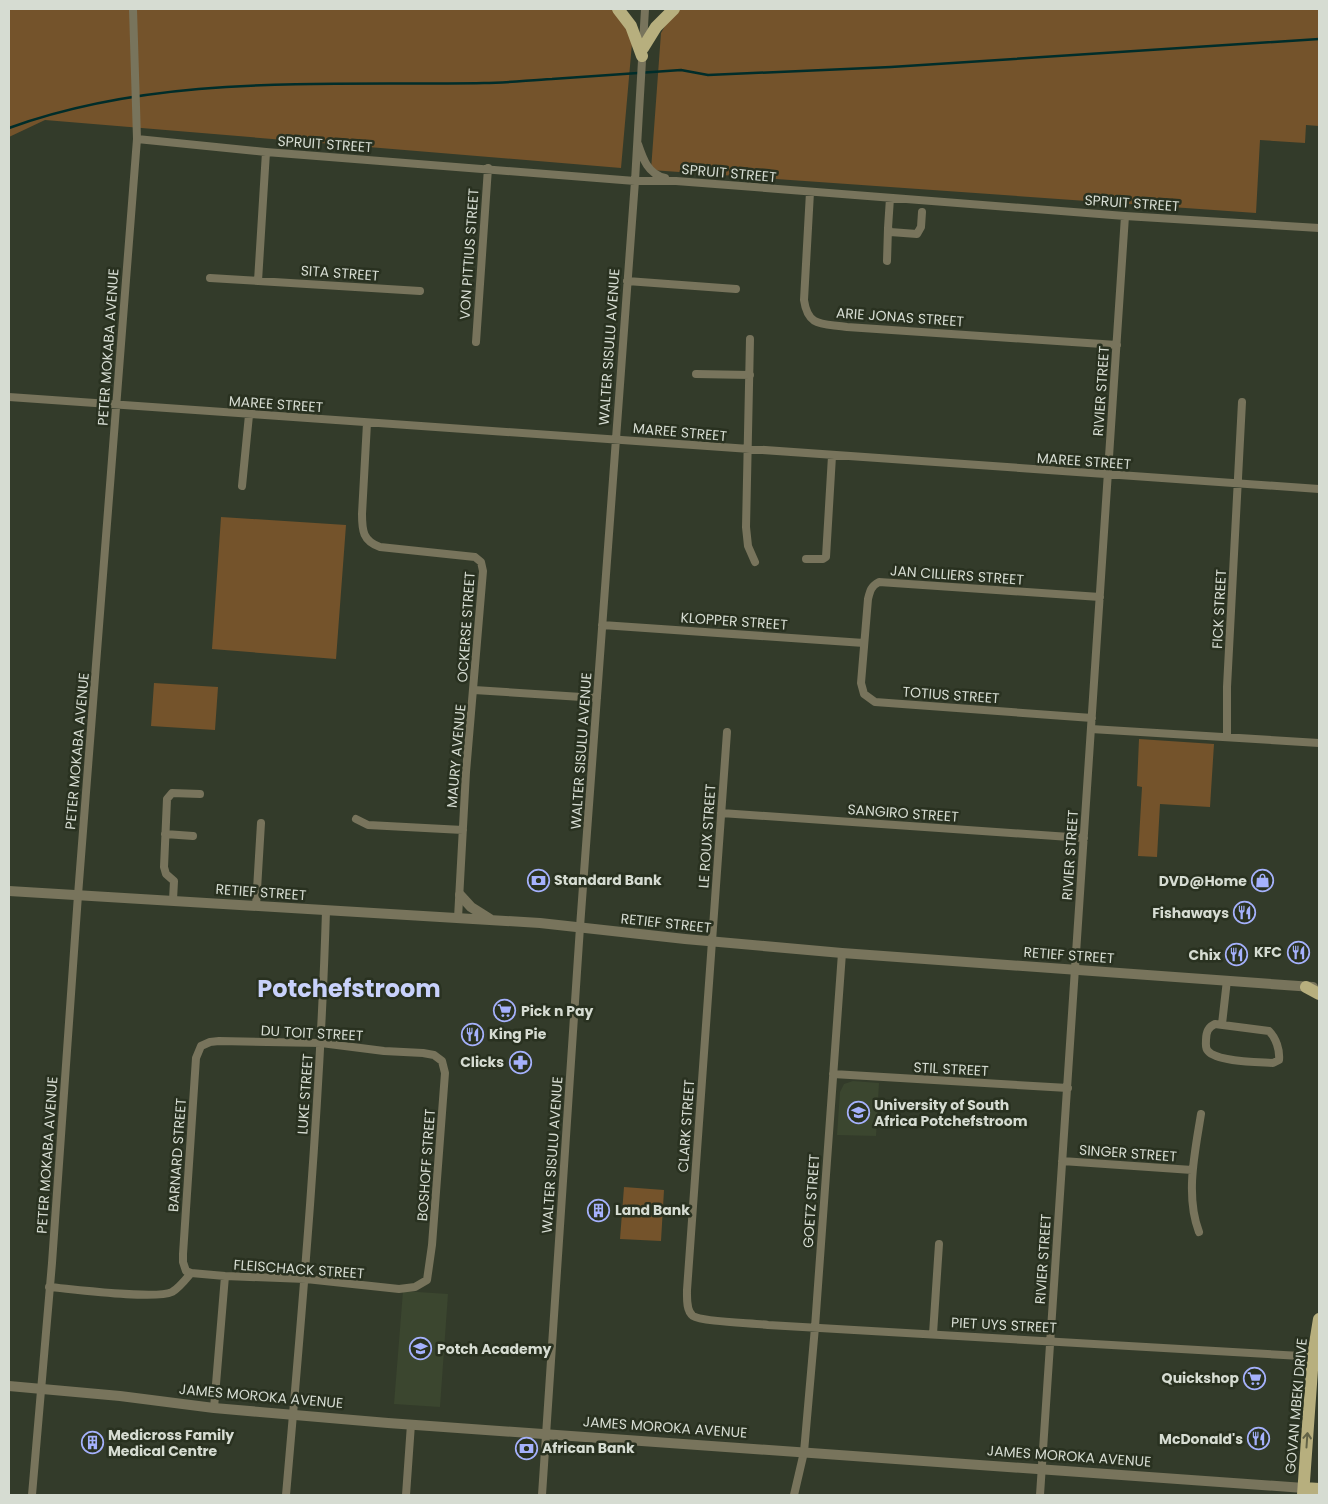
<svg xmlns="http://www.w3.org/2000/svg" width="1328" height="1504" viewBox="0 0 1328 1504" font-family="Poppins,sans-serif">
<style>
.built{fill:#3b462f}
.green{fill:#74532b}
.lines{fill:none;stroke-linecap:round;stroke-linejoin:round}
.stream{stroke:#002d2a;stroke-width:2.5}
.minor{stroke:#78745c;stroke-width:8}
.tertiary{stroke:#78745c;stroke-width:10}
.primary{stroke:#b7af7e;stroke-width:12}
.oneway{stroke:#626346}
.labels{text-anchor:middle;stroke-width:5;stroke-linejoin:round;paint-order:stroke}
.street-label{font-size:14px;fill:#d6dcd2;stroke:#293120}
.poi-label{font-size:14px;font-weight:bold;fill:#d6dcd2;stroke:#293120;text-anchor:start}
.town-label{font-size:24px;font-weight:bold;fill:#c8d1fb;stroke:#293120}
</style>
<rect width="100%" height="100%" fill="#333b2a"/>
<path class="built" d="M 853,1081 L 879,1083 L 876,1136 L 837,1135 L 840,1092 L 844,1084 Z
M 403,1291 L 448,1294 L 440,1407 L 394,1404 Z"/>
<path class="green" d="M 9,9 L 618,9 L 633,32 L 621,168 L 45,120 L 9,137 Z
M 681,9 L 1319,9 L 1319,126 L 1306,125 L 1305,143 L 1260,140 L 1256,213 L 651,170 L 661,33 L 669,19 Z
M 221,517 L 346,525 L 336,659 L 212,649 Z
M 154,683 L 218,687 L 215,730 L 151,726 Z
M 1139,739 L 1214,744 L 1210,807 L 1160,804 L 1157,857 L 1138,856 L 1142,787 L 1137,786 Z
M 624,1187 L 664,1190 L 661,1241 L 620,1239 Z"/>
<g class="lines">
<path class="stream" d="M 9,128 C 161,73 326,86 484,83 C 507,83 530,80 552,79 C 595,76 638,73 681,70 L 708,75 L 891,67 L 1319,39"/>
<path class="minor" d="M 137,139 L 266,152 L 635,181 L 676,181 L 1125,216 L 1319,228
M 638,144 C 643,159 648,174 665,178
M 810,192 L 804,300 C 808,328 823,323 847,327 L 1117,345
M 890,198 L 888,228 L 890,232 L 917,234 L 921,227 L 922,212
M 887,261 L 888,228
M 210,278 L 420,291
M 258,281 L 266,152
M 627,281 L 736,289
M 750,339 L 746,527 L 748,546 L 755,562
M 476,342 L 488,168
M 696,374 L 750,375
M 9,397 L 1319,489
M 367,423 L 362,514 C 362,531 363,541 380,547 L 475,557 L 481,562 L 483,571 L 466,772 L 458,918
M 242,486 L 249,415
M 806,559 L 823,559 L 826,557 L 832,456
M 602,625 L 864,643
M 474,690 L 597,698
M 1092,718 L 875,702 L 864,694 L 861,683 L 868,599 C 870,591 871,586 879,582 L 1100,597
M 1091,729 L 1319,743
M 727,732 L 687,1290 C 687,1298 686,1311 693,1316 C 702,1322 755,1323 768,1325 L 1319,1357
M 1227,737 L 1227,687 L 1242,402
M 721,813 L 1084,838
M 356,819 L 368,825 L 463,830
M 165,834 L 193,836
M 173,900 L 174,881 L 166,874 L 164,867 L 167,799 L 172,793 L 200,794
M 256,906 L 261,823
M 1215,1024 L 1269,1031 C 1276,1038 1280,1050 1279,1060 L 1273,1063 C 1259,1062 1217,1062 1208,1051 C 1205,1048 1206,1044 1206,1040 C 1206,1032 1208,1027 1215,1024 Z
M 1222,1024 L 1227,980
M 219,1041 L 321,1043 L 384,1051 L 423,1053 L 434,1055 L 442,1061 L 445,1073 L 432,1245 L 427,1280 L 415,1287 L 399,1289 L 306,1279 L 225,1276 L 191,1273 L 186,1271 L 183,1262 L 183,1254 L 196,1058 L 201,1046 L 210,1042 Z
M 833,1074 L 1068,1088
M 1062,1161 L 1192,1170
M 1199,1232 C 1185,1195 1195,1152 1201,1114
M 49,1287 C 72,1289 155,1300 172,1292 C 179,1288 186,1279 191,1273
M 933,1334 L 939,1244
M 214,1408 L 225,1276
M 32,1495 L 52,1263 L 78,895 L 137,139 L 133,9
M 286,1495 C 303,1301 320,1106 326,911
M 406,1495 L 411,1424
M 542,1495 L 580,927 L 635,181 L 645,9
M 794,1495 L 804,1452 L 815,1327 L 842,953
M 1040,1495 L 1125,216"/>
<path class="tertiary" d="M 9,891 L 540,923 L 685,939 L 842,953 L 1313,987
M 460,895 L 471,907 L 490,919
M 9,1386 L 120,1396 L 214,1408 L 388,1423 L 1304,1488"/>
<path class="primary" d="M 618,9 L 631,26 L 642,56
M 643,48 L 656,27 L 674,9
M 1306,987 L 1319,994
M 1304,1488 L 1319,1489
M 1303,1495 L 1313,1356 L 1319,1319"/>
</g>
<defs><path id="oneway-shaft" d="M-6 0H5M1.5-3L5.5 0L1.5 3" fill="none" stroke-width="1.6" stroke-linecap="round" stroke-linejoin="round" transform="scale(1.25)"/></defs>
<use class="oneway" href="#oneway-shaft" transform="translate(1307 1440) rotate(-86)"/>
<defs>
<symbol id="bank-ring" viewBox="-11 -11 22 22"><circle r="9.5" fill="#293120" stroke="#a5b1fc" stroke-width="1.5"/><path d="M-6-4H6V4H-6ZM0-2.3a2.3 2.3 0 1 0 0 4.6a2.3 2.3 0 1 0 0-4.6Z" fill="#a5b1fc"/></symbol>
<symbol id="shop-ring" viewBox="-11 -11 22 22"><circle r="9.5" fill="#293120" stroke="#a5b1fc" stroke-width="1.5"/><path d="M-5-2.5h2.3a2.7 3.5 0 0 1 5.4 0H5L5.5 6h-11ZM-1.5-2.5h3a1.5 2.3 0 0 0-3 0Z" fill="#a5b1fc"/></symbol>
<symbol id="restaurant-ring" viewBox="-11 -11 22 22"><circle r="9.5" fill="#293120" stroke="#a5b1fc" stroke-width="1.5"/><path d="M-5-6h1v4h1v-4h1v4h1v-4h1v5L-1.5 .5V6h-2V.5L-5-1ZM5-6V6H3V1.5H1.5Q1.5-4 5-6Z" fill="#a5b1fc"/></symbol>
<symbol id="supermarket-ring" viewBox="-11 -11 22 22"><circle r="9.5" fill="#293120" stroke="#a5b1fc" stroke-width="1.5"/><path d="M-6-5.5h2.5l.6 2H6L4.5 2H-2.5L-4.4-4H-6ZM-1.5 3.2a1.3 1.3 0 1 0 .1 0ZM3 3.2a1.3 1.3 0 1 0 .1 0Z" fill="#a5b1fc"/></symbol>
<symbol id="pharmacy-ring" viewBox="-11 -11 22 22"><circle r="9.5" fill="#293120" stroke="#a5b1fc" stroke-width="1.5"/><path d="M-2-6h4v4h4v4h-4v4h-4v-4h-4v-4h4Z" fill="#a5b1fc"/></symbol>
<symbol id="university-ring" viewBox="-11 -11 22 22"><circle r="9.5" fill="#293120" stroke="#a5b1fc" stroke-width="1.5"/><path d="M0-5L7-2L0 1L-7-2ZM-4 1L0 2.5L4 1V4Q0 6-4 4Z" fill="#a5b1fc"/></symbol>
<symbol id="building-ring" viewBox="-11 -11 22 22"><circle r="9.5" fill="#293120" stroke="#a5b1fc" stroke-width="1.5"/><path d="M-4-6H4V6H1V3H-1V6H-4ZM-2.5-4.3h1.7v1.8h-1.7ZM.8-4.3h1.7v1.8H.8ZM-2.5-1h1.7V.8h-1.7ZM.8-1h1.7V.8H.8Z" fill="#a5b1fc"/></symbol>
<symbol id="school-ring" viewBox="-11 -11 22 22"><circle r="9.5" fill="#293120" stroke="#a5b1fc" stroke-width="1.5"/><path d="M0-5L7-2L0 1L-7-2ZM-4 1L0 2.5L4 1V4Q0 6-4 4Z" fill="#a5b1fc"/></symbol>
</defs>
<g fill-rule="evenodd">
<use href="#bank-ring" x="526" y="868" width="25" height="25"/>
<use href="#shop-ring" x="1250" y="868" width="25" height="25"/>
<use href="#restaurant-ring" x="1232" y="900" width="25" height="25"/>
<use href="#restaurant-ring" x="1286" y="940" width="25" height="25"/>
<use href="#restaurant-ring" x="1224" y="942" width="25" height="25"/>
<use href="#supermarket-ring" x="492" y="998" width="25" height="25"/>
<use href="#restaurant-ring" x="460" y="1022" width="25" height="25"/>
<use href="#pharmacy-ring" x="508" y="1050" width="25" height="25"/>
<use href="#university-ring" x="846" y="1100" width="25" height="25"/>
<use href="#building-ring" x="586" y="1198" width="25" height="25"/>
<use href="#school-ring" x="408" y="1336" width="25" height="25"/>
<use href="#supermarket-ring" x="1242" y="1366" width="25" height="25"/>
<use href="#restaurant-ring" x="1246" y="1426" width="25" height="25"/>
<use href="#building-ring" x="80" y="1430" width="25" height="25"/>
<use href="#bank-ring" x="514" y="1436" width="25" height="25"/>
</g>
<g class="labels">
<g class="street-label">
<text transform="translate(325 144) rotate(4)" y="5">SPRUIT STREET</text>
<text transform="translate(729 173) rotate(5)" y="5">SPRUIT STREET</text>
<text transform="translate(1132 203) rotate(4)" y="5">SPRUIT STREET</text>
<text transform="translate(469 254) rotate(-86)" y="5">VON PITTIUS STREET</text>
<text transform="translate(340 273) rotate(4)" y="5">SITA STREET</text>
<text transform="translate(900 317) rotate(4)" y="5">ARIE JONAS STREET</text>
<text transform="translate(108 347) rotate(-86)" y="5">PETER MOKABA AVENUE</text>
<text transform="translate(609 347) rotate(-86)" y="5">WALTER SISULU AVENUE</text>
<text transform="translate(1101 391) rotate(-86)" y="5">RIVIER STREET</text>
<text transform="translate(276 404) rotate(4)" y="5">MAREE STREET</text>
<text transform="translate(680 432) rotate(5)" y="5">MAREE STREET</text>
<text transform="translate(1084 461) rotate(4)" y="5">MAREE STREET</text>
<text transform="translate(957 575) rotate(4)" y="5">JAN CILLIERS STREET</text>
<text transform="translate(1219 609) rotate(-87)" y="5">FICK STREET</text>
<text transform="translate(734 621) rotate(4)" y="5">KLOPPER STREET</text>
<text transform="translate(466 627) rotate(-86)" y="5">OCKERSE STREET</text>
<text transform="translate(951 695) rotate(4)" y="5">TOTIUS STREET</text>
<text transform="translate(77 751) rotate(-85)" y="5">PETER MOKABA AVENUE</text>
<text transform="translate(581 751) rotate(-86)" y="5">WALTER SISULU AVENUE</text>
<text transform="translate(456 756) rotate(-85)" y="5">MAURY AVENUE</text>
<text transform="translate(903 813) rotate(4)" y="5">SANGIRO STREET</text>
<text transform="translate(707 836) rotate(-86)" y="5">LE ROUX STREET</text>
<text transform="translate(1070 855) rotate(-86)" y="5">RIVIER STREET</text>
<text transform="translate(261 892) rotate(4)" y="5">RETIEF STREET</text>
<text transform="translate(666 923) rotate(6)" y="5">RETIEF STREET</text>
<text transform="translate(1069 955) rotate(4)" y="5">RETIEF STREET</text>
<text transform="translate(312 1033) rotate(3)" y="5">DU TOIT STREET</text>
<text transform="translate(951 1069) rotate(3)" y="5">STIL STREET</text>
<text transform="translate(305 1094) rotate(-86)" y="5">LUKE STREET</text>
<text transform="translate(686 1126) rotate(-86)" y="5">CLARK STREET</text>
<text transform="translate(1128 1153) rotate(4)" y="5">SINGER STREET</text>
<text transform="translate(47 1155) rotate(-86)" y="5">PETER MOKABA AVENUE</text>
<text transform="translate(177 1155) rotate(-86)" y="5">BARNARD STREET</text>
<text transform="translate(552 1155) rotate(-86)" y="5">WALTER SISULU AVENUE</text>
<text transform="translate(426 1165) rotate(-86)" y="5">BOSHOFF STREET</text>
<text transform="translate(811 1201) rotate(-86)" y="5">GOETZ STREET</text>
<text transform="translate(1043 1259) rotate(-86)" y="5">RIVIER STREET</text>
<text transform="translate(299 1269) rotate(4)" y="5">FLEISCHACK STREET</text>
<text transform="translate(1004 1325) rotate(3)" y="5">PIET UYS STREET</text>
<text transform="translate(261 1396) rotate(5)" y="5">JAMES MOROKA AVENUE</text>
<text transform="translate(1296 1406) rotate(-85)" y="5">GOVAN MBEKI DRIVE</text>
<text transform="translate(665 1427) rotate(4)" y="5">JAMES MOROKA AVENUE</text>
<text transform="translate(1069 1456) rotate(4)" y="5">JAMES MOROKA AVENUE</text>
</g>
<g class="poi-label">
<text x="554" y="885">Standard Bank</text>
<text x="1247" y="886" text-anchor="end">DVD@Home</text>
<text x="1229" y="918" text-anchor="end">Fishaways</text>
<text x="1282" y="957" text-anchor="end">KFC</text>
<text x="1221" y="960" text-anchor="end">Chix</text>
<text x="521" y="1016">Pick n Pay</text>
<text x="489" y="1039">King Pie</text>
<text x="504" y="1067" text-anchor="end">Clicks</text>
<text x="874" y="1110">University of South<tspan x="874" dy="16">Africa Potchefstroom</tspan></text>
<text x="615" y="1215">Land Bank</text>
<text x="437" y="1354">Potch Academy</text>
<text x="1239" y="1383" text-anchor="end">Quickshop</text>
<text x="108" y="1440">Medicross Family<tspan x="108" dy="16">Medical Centre</tspan></text>
<text x="1243" y="1444" text-anchor="end">McDonald's</text>
<text x="542" y="1453">African Bank</text>
</g>
<g class="town-label">
<text x="349" y="997">Potchefstroom</text>
</g>
</g>
<rect width="1328" height="1504" fill="none" stroke="#d6dcd2" stroke-width="20"/>
</svg>
